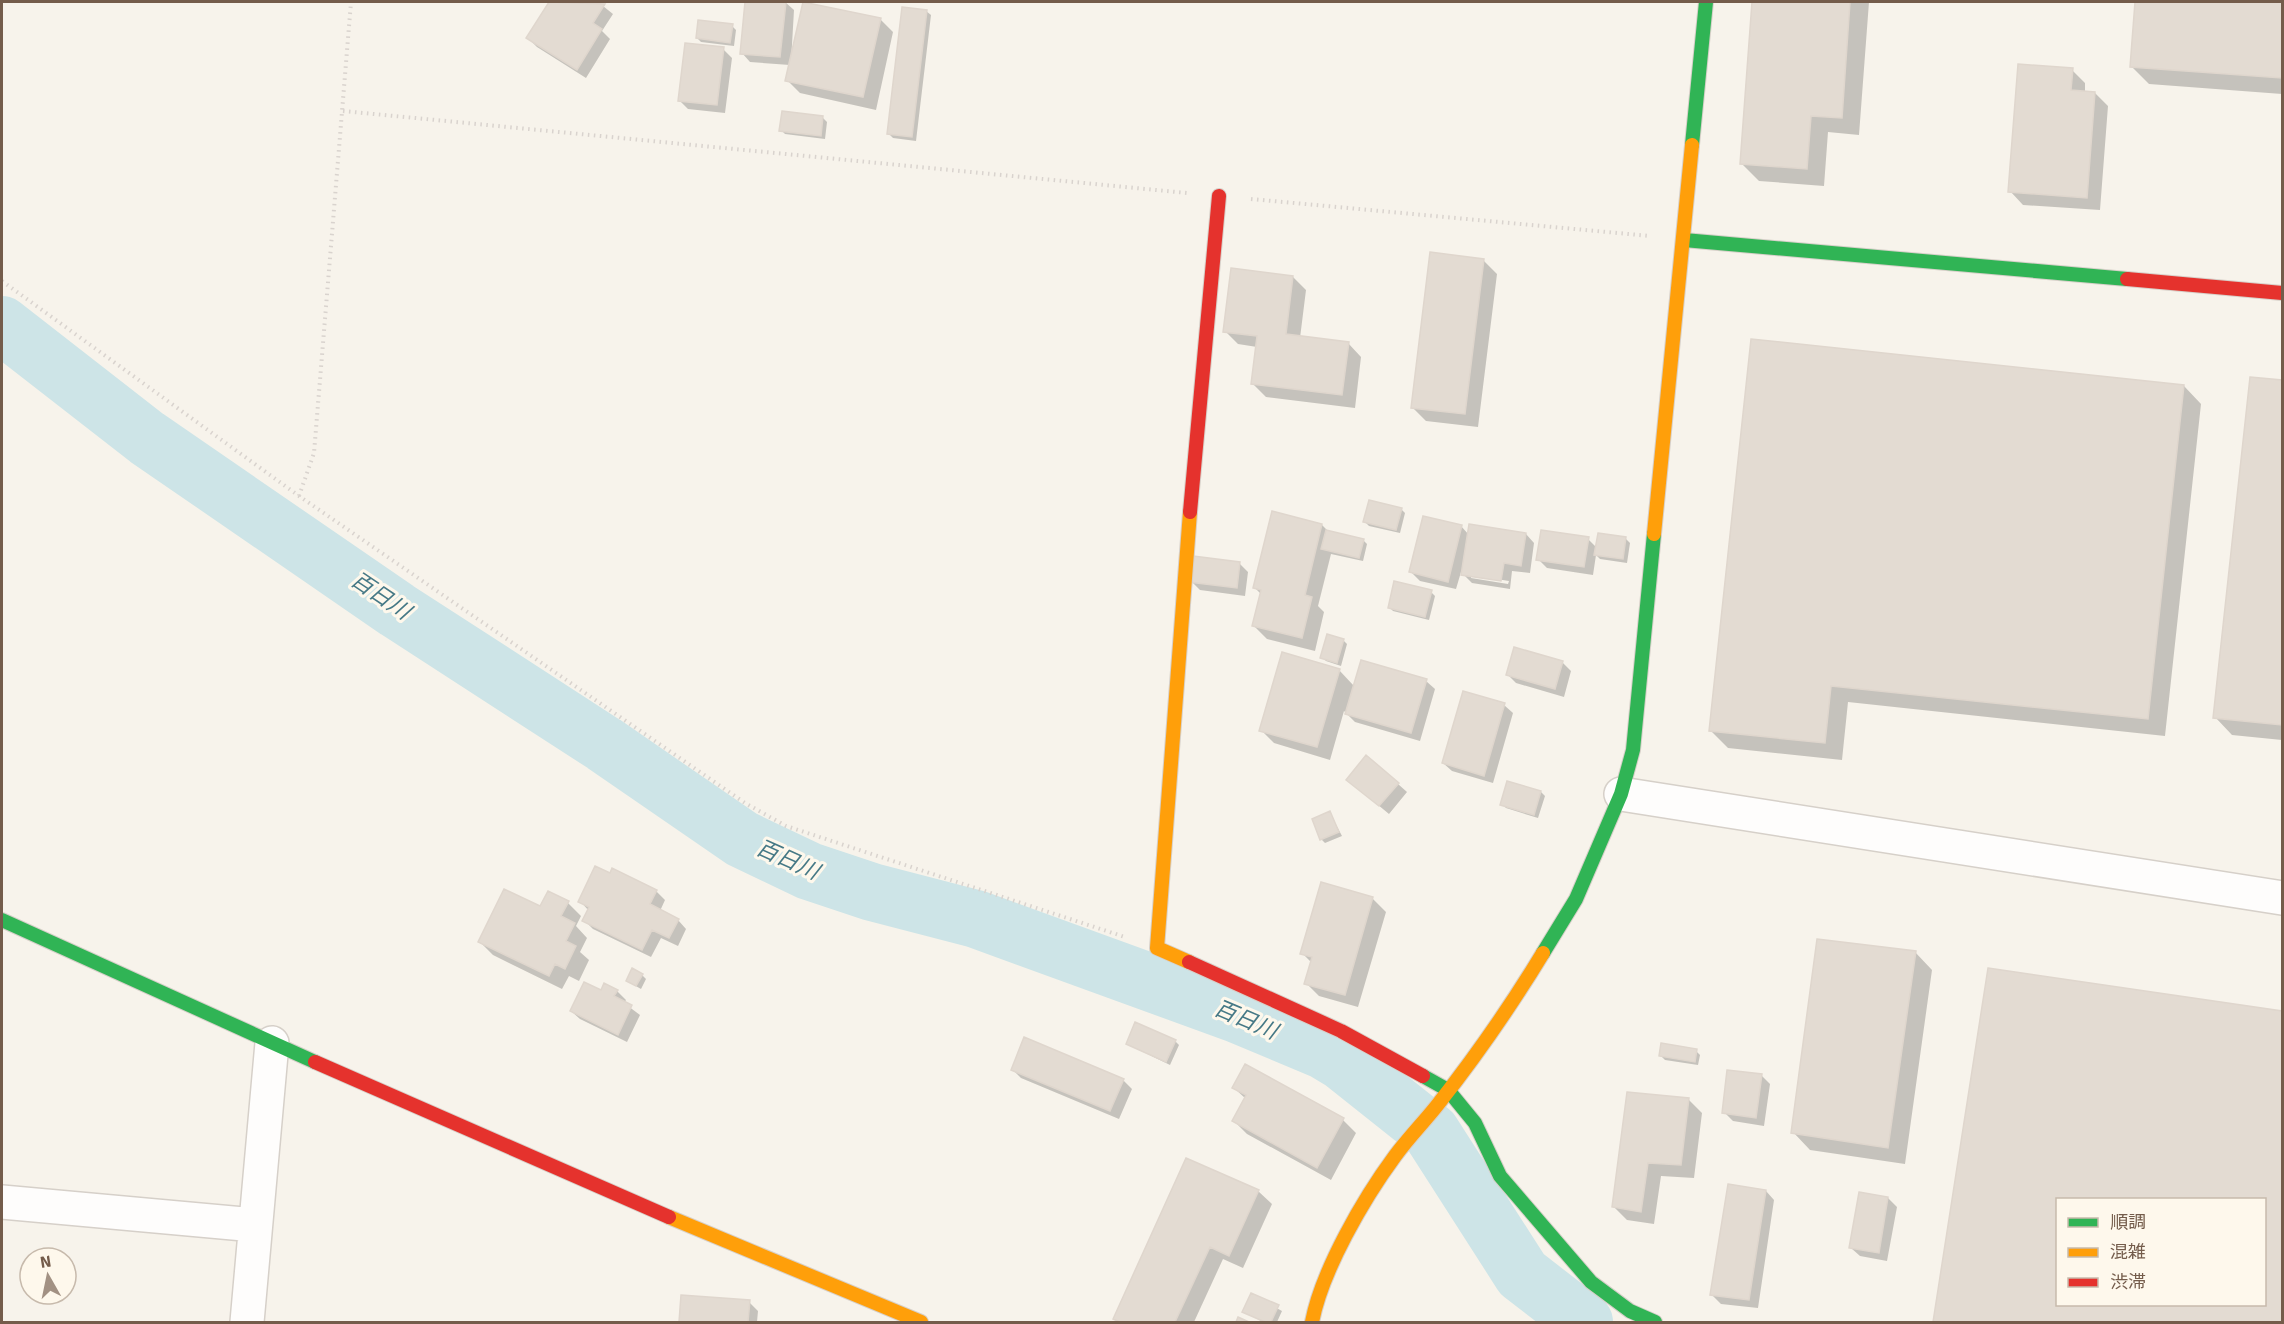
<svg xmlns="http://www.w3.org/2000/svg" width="2284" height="1324" viewBox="0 0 2284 1324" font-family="Signika,'Noto Sans JP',sans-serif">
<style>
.shadow{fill:#0003;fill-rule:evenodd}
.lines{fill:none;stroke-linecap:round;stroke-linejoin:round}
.river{stroke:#cde4e7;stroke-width:58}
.building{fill:#e3dbd2;stroke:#dfd6cd;stroke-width:1.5;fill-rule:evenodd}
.street-casing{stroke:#d6d0c9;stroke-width:36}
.fast-casing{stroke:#d7d0c9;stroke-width:16}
.slow-casing{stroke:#d7d0c9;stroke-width:16}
.jam-casing{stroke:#d7d0c9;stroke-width:16}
.path{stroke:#d9d3ce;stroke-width:4;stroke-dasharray:1.5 4.5;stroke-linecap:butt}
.street{stroke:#fefdfc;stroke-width:33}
.fast{stroke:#30b455;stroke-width:14}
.slow{stroke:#ff9f0a;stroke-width:14}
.jam{stroke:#e5322d;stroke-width:14}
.labels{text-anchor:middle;stroke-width:6;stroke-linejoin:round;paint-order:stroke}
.water-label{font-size:22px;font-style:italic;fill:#467986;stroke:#fef8ec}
</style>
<rect width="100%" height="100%" fill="#f7f3eb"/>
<path class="shadow" d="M 551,2 L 598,2 L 613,14 L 602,31 L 610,39 L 586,78 L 537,47 L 528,38 Z
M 746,2 L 785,2 L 794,10 L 791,62 L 880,19 L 893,32 L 876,110 L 800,93 L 787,80 L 790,65 L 750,62 L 742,53 Z
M 1753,2 L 1869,2 L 1859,135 L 1828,132 L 1824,186 L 1759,181 L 1741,163 Z
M 2136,2 L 2282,2 L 2282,94 L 2149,84 L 2132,67 Z
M 926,11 L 931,15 L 916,141 L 893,138 L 889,134 Z
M 732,26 L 736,30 L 734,46 L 701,42 L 697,38 Z
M 723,49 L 732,58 L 725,113 L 688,109 L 679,100 Z
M 2072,70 L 2085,83 L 2085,92 L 2095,93 L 2108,106 L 2100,210 L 2023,205 L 2010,191 Z
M 823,118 L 827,122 L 825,139 L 785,134 L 781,130 Z
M 1484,261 L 1497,274 L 1478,427 L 1426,421 L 1412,407 Z
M 1293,277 L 1306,290 L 1300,338 L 1348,343 L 1361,357 L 1355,408 L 1266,397 L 1252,383 L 1257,347 L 1238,344 L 1225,331 Z
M 2251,378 L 2282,382 L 2282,740 L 2232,735 L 2215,717 Z
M 2184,386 L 2201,404 L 2165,736 L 1848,702 L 1842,760 L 1728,748 L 1710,730 Z
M 1401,509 L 1405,513 L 1400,533 L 1369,526 L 1365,522 Z
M 1322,525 L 1329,532 L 1363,540 L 1367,544 L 1363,561 L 1331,554 L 1318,606 L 1324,612 L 1315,651 L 1267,639 L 1254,626 L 1261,594 L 1255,588 Z
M 1461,526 L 1469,535 L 1526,534 L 1534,543 L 1530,573 L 1512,571 L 1510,589 L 1472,583 L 1461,572 L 1456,589 L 1420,581 L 1411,572 ZM 1471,575 L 1509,581 L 1508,584 L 1471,578 Z
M 1588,539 L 1597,548 L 1626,539 L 1630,543 L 1627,563 L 1600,559 L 1596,555 L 1593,575 L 1547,568 L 1538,559 Z
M 1239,563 L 1248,572 L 1245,596 L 1200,590 L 1191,581 Z
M 1431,592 L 1435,596 L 1429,620 L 1393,611 L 1389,607 Z
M 1343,640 L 1347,644 L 1341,666 L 1326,661 L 1322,657 Z
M 1562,662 L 1571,671 L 1564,697 L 1516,683 L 1508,675 Z
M 1339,670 L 1354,686 L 1426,681 L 1435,689 L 1420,741 L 1355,722 L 1344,711 L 1330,760 L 1274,743 L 1261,730 Z
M 1504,705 L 1513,713 L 1493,783 L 1452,771 L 1443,763 Z
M 1348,780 L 1398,784 L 1407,792 L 1389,814 Z
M 1541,792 L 1545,796 L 1538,818 L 1506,808 L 1502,804 Z
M 1330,813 L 1342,836 L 1325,843 L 1321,839 Z
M 656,891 L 665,900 L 660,911 L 678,920 L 686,929 L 678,946 L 661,938 L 651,957 L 593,929 L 584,920 L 589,911 L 580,901 Z
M 1372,898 L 1386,912 L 1358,1007 L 1319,996 L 1306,983 L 1312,963 L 1302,953 Z
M 568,903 L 581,916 L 576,926 L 587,938 L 580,952 L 589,960 L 579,981 L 569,976 L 562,989 L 493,955 L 480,942 L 541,908 Z
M 1915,952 L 1932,970 L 1905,1164 L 1810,1150 L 1793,1132 Z
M 1989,970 L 2282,1012 L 2282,1322 L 1934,1322 ZM 2058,1200 L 2264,1200 L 2264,1304 L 2058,1304 Z
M 642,975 L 646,979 L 641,989 L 627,981 Z
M 617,991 L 626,1000 L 624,1003 L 640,1015 L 627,1042 L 580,1019 L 571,1011 Z
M 1175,1041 L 1179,1045 L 1170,1065 L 1127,1044 Z
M 1696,1051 L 1700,1055 L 1698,1065 L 1665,1060 L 1661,1056 Z
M 1246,1066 L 1343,1120 L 1356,1133 L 1331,1180 L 1247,1134 L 1234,1121 L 1246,1099 L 1234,1088 Z
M 1012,1069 L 1123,1080 L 1132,1089 L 1119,1119 L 1021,1078 Z
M 1762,1076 L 1770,1084 L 1764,1126 L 1733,1121 L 1724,1112 Z
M 1689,1100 L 1702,1113 L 1694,1178 L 1661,1176 L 1654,1224 L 1627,1220 L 1614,1207 Z
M 1258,1191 L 1272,1204 L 1243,1268 L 1223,1259 L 1194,1322 L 1118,1322 L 1115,1319 Z
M 1766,1191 L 1774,1200 L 1758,1308 L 1721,1304 L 1712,1295 Z
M 1888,1198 L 1897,1207 L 1887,1261 L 1860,1256 L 1851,1248 Z
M 1252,1295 L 1282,1311 L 1277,1322 L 1263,1322 L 1244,1312 Z
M 682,1297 L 749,1302 L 758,1311 L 757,1322 L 681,1322 Z"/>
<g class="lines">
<path class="river" d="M 2,325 L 147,438 L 397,610 L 604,744 L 742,839 L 809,871 L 872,892 L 976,919 L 1237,1014 L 1323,1050 L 1343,1062 L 1431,1132 L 1522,1274 L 1584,1322"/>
</g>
<path class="building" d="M 549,2 L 605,4 L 593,23 L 602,29 L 577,70 L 526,38 Z
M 745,2 L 786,2 L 780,57 L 740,54 Z
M 803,2 L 881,18 L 863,97 L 785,81 Z
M 1752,2 L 1850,2 L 1842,118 L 1811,116 L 1807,169 L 1740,164 Z
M 2135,2 L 2282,2 L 2282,78 L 2130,67 Z
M 902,7 L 927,10 L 912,137 L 887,134 Z
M 698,20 L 733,24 L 730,43 L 696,38 Z
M 685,43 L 724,47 L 717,105 L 678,101 Z
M 2018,64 L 2073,68 L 2071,90 L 2095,92 L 2087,198 L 2008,192 Z
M 782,111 L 823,116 L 821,136 L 779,131 Z
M 1430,252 L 1484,259 L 1465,414 L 1411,408 Z
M 1231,268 L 1293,276 L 1286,334 L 1349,342 L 1342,395 L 1251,384 L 1257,336 L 1223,332 Z
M 1751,339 L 2184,385 L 2148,719 L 1831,686 L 1825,743 L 1709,731 Z
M 2250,377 L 2282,380 L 2282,725 L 2213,718 Z
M 1369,500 L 1402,508 L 1396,530 L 1363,522 Z
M 1272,511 L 1322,524 L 1305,595 L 1312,597 L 1302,638 L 1252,626 L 1261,590 L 1253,588 Z
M 1423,516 L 1462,525 L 1448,582 L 1409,572 Z
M 1469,524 L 1526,533 L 1521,566 L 1504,563 L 1501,581 L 1461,575 Z
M 1326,530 L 1364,539 L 1359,558 L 1321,549 Z
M 1541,530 L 1589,537 L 1584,567 L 1536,560 Z
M 1598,533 L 1626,537 L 1623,559 L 1594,555 Z
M 1193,556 L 1240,562 L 1237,588 L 1189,582 Z
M 1394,581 L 1432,590 L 1425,617 L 1388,608 Z
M 1327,634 L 1344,639 L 1337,663 L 1320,658 Z
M 1514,647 L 1563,661 L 1555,689 L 1506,675 Z
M 1282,652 L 1340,669 L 1317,747 L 1259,731 Z
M 1361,660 L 1427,679 L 1411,733 L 1345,714 Z
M 1463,691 L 1505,703 L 1484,776 L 1442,763 Z
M 1366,755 L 1399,783 L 1379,806 L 1346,780 Z
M 1507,781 L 1541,791 L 1534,815 L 1500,805 Z
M 1330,811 L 1339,832 L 1320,840 L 1312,819 Z
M 595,866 L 610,873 L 612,868 L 657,890 L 650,904 L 679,919 L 669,938 L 652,930 L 642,950 L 582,921 L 589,907 L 578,902 Z
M 1321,882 L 1373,897 L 1345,995 L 1304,984 L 1312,957 L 1300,954 Z
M 504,889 L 540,906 L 548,891 L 569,901 L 561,916 L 575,923 L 566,941 L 576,946 L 565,969 L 555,964 L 549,976 L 478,942 Z
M 1817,939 L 1916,951 L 1888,1148 L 1791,1133 Z
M 632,968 L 643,974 L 636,986 L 626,981 Z
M 1988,968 L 2282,1011 L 2282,1322 L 1933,1322 ZM 2058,1200 L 2264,1200 L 2264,1304 L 2058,1304 Z
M 584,982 L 601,990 L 604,983 L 618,990 L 614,996 L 632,1005 L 618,1035 L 570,1011 Z
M 1135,1022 L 1176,1040 L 1166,1062 L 1126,1044 Z
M 1024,1037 L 1124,1079 L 1110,1111 L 1011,1070 Z
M 1661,1043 L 1697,1049 L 1695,1062 L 1659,1056 Z
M 1245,1064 L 1344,1118 L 1317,1168 L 1232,1121 L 1246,1095 L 1232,1088 Z
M 1727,1070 L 1762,1074 L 1756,1118 L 1722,1113 Z
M 1627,1092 L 1689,1098 L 1681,1165 L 1648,1163 L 1641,1212 L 1612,1207 Z
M 1186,1158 L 1259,1190 L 1229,1256 L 1210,1247 L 1175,1322 L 1120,1322 L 1113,1319 Z
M 1728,1184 L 1766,1190 L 1749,1300 L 1710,1295 Z
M 1859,1192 L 1888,1197 L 1879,1253 L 1849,1248 Z
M 1251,1293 L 1279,1305 L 1271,1322 L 1265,1322 L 1242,1312 Z
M 681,1295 L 750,1300 L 748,1322 L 679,1322 Z
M 1238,1317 L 1249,1322 L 1236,1322 Z"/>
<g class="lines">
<defs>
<path id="street" d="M 1621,794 L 2282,898
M 2,1202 L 255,1225
M 247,1322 L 272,1043"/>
<path id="fast" d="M 1692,145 L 1706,2
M 1684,240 L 2127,279
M 2,920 L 315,1062
M 1543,953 L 1576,899 L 1621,794 L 1633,750 L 1654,534
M 1423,1076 L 1448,1090 L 1475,1123 L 1500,1176 L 1591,1282 L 1630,1311 L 1655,1322"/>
<path id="slow" d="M 1654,534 L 1692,145
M 1189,962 L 1157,948 L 1190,512
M 669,1217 L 921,1322
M 1312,1322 C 1322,1270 1364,1198 1395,1156 C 1409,1137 1425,1121 1439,1103 C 1476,1056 1512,1004 1543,953"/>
<path id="jam" d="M 2127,279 L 2282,293
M 1190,512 L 1219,196
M 1189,962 L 1341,1031 L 1423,1076
M 315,1062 L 669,1217"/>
</defs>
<use href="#street" class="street-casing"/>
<use href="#fast" class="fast-casing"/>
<use href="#slow" class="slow-casing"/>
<use href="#jam" class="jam-casing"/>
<path class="path" d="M 343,111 L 1187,193
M 1251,199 L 1650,236
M 2,281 L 299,496 L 745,803 L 786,826 L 1125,937
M 299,496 L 314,453 L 351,2"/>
<use href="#street" class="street"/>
<use href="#fast" class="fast"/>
<use href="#slow" class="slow"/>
<use href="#jam" class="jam"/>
</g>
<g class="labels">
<g class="water-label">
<text transform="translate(381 595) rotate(34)" y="8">百日川</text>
<text transform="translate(788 859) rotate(24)" y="8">百日川</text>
<text transform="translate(1246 1019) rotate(23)" y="8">百日川</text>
</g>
</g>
<rect width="2284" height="1324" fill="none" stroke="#745c4b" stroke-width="6"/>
<rect x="2056" y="1198" width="210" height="108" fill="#fef8ec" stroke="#c7baac" stroke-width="1.5"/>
<rect x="2068" y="1218" width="30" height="9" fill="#30b455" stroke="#c7baac" stroke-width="1.5"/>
<text x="2110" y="1228" font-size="18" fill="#745c4b">順調</text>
<rect x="2068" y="1248" width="30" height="9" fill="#ff9f0a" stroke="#c7baac" stroke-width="1.5"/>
<text x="2110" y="1258" font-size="18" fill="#745c4b">混雑</text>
<rect x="2068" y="1278" width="30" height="9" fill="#e5322d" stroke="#c7baac" stroke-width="1.5"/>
<text x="2110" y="1288" font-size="18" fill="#745c4b">渋滞</text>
<g transform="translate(48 1276) rotate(351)"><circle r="28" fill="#fef8ec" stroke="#c7baac" stroke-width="1.5"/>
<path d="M0-4.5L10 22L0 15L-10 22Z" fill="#a29183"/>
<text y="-9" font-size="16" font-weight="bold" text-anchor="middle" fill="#745c4b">N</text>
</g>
</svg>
